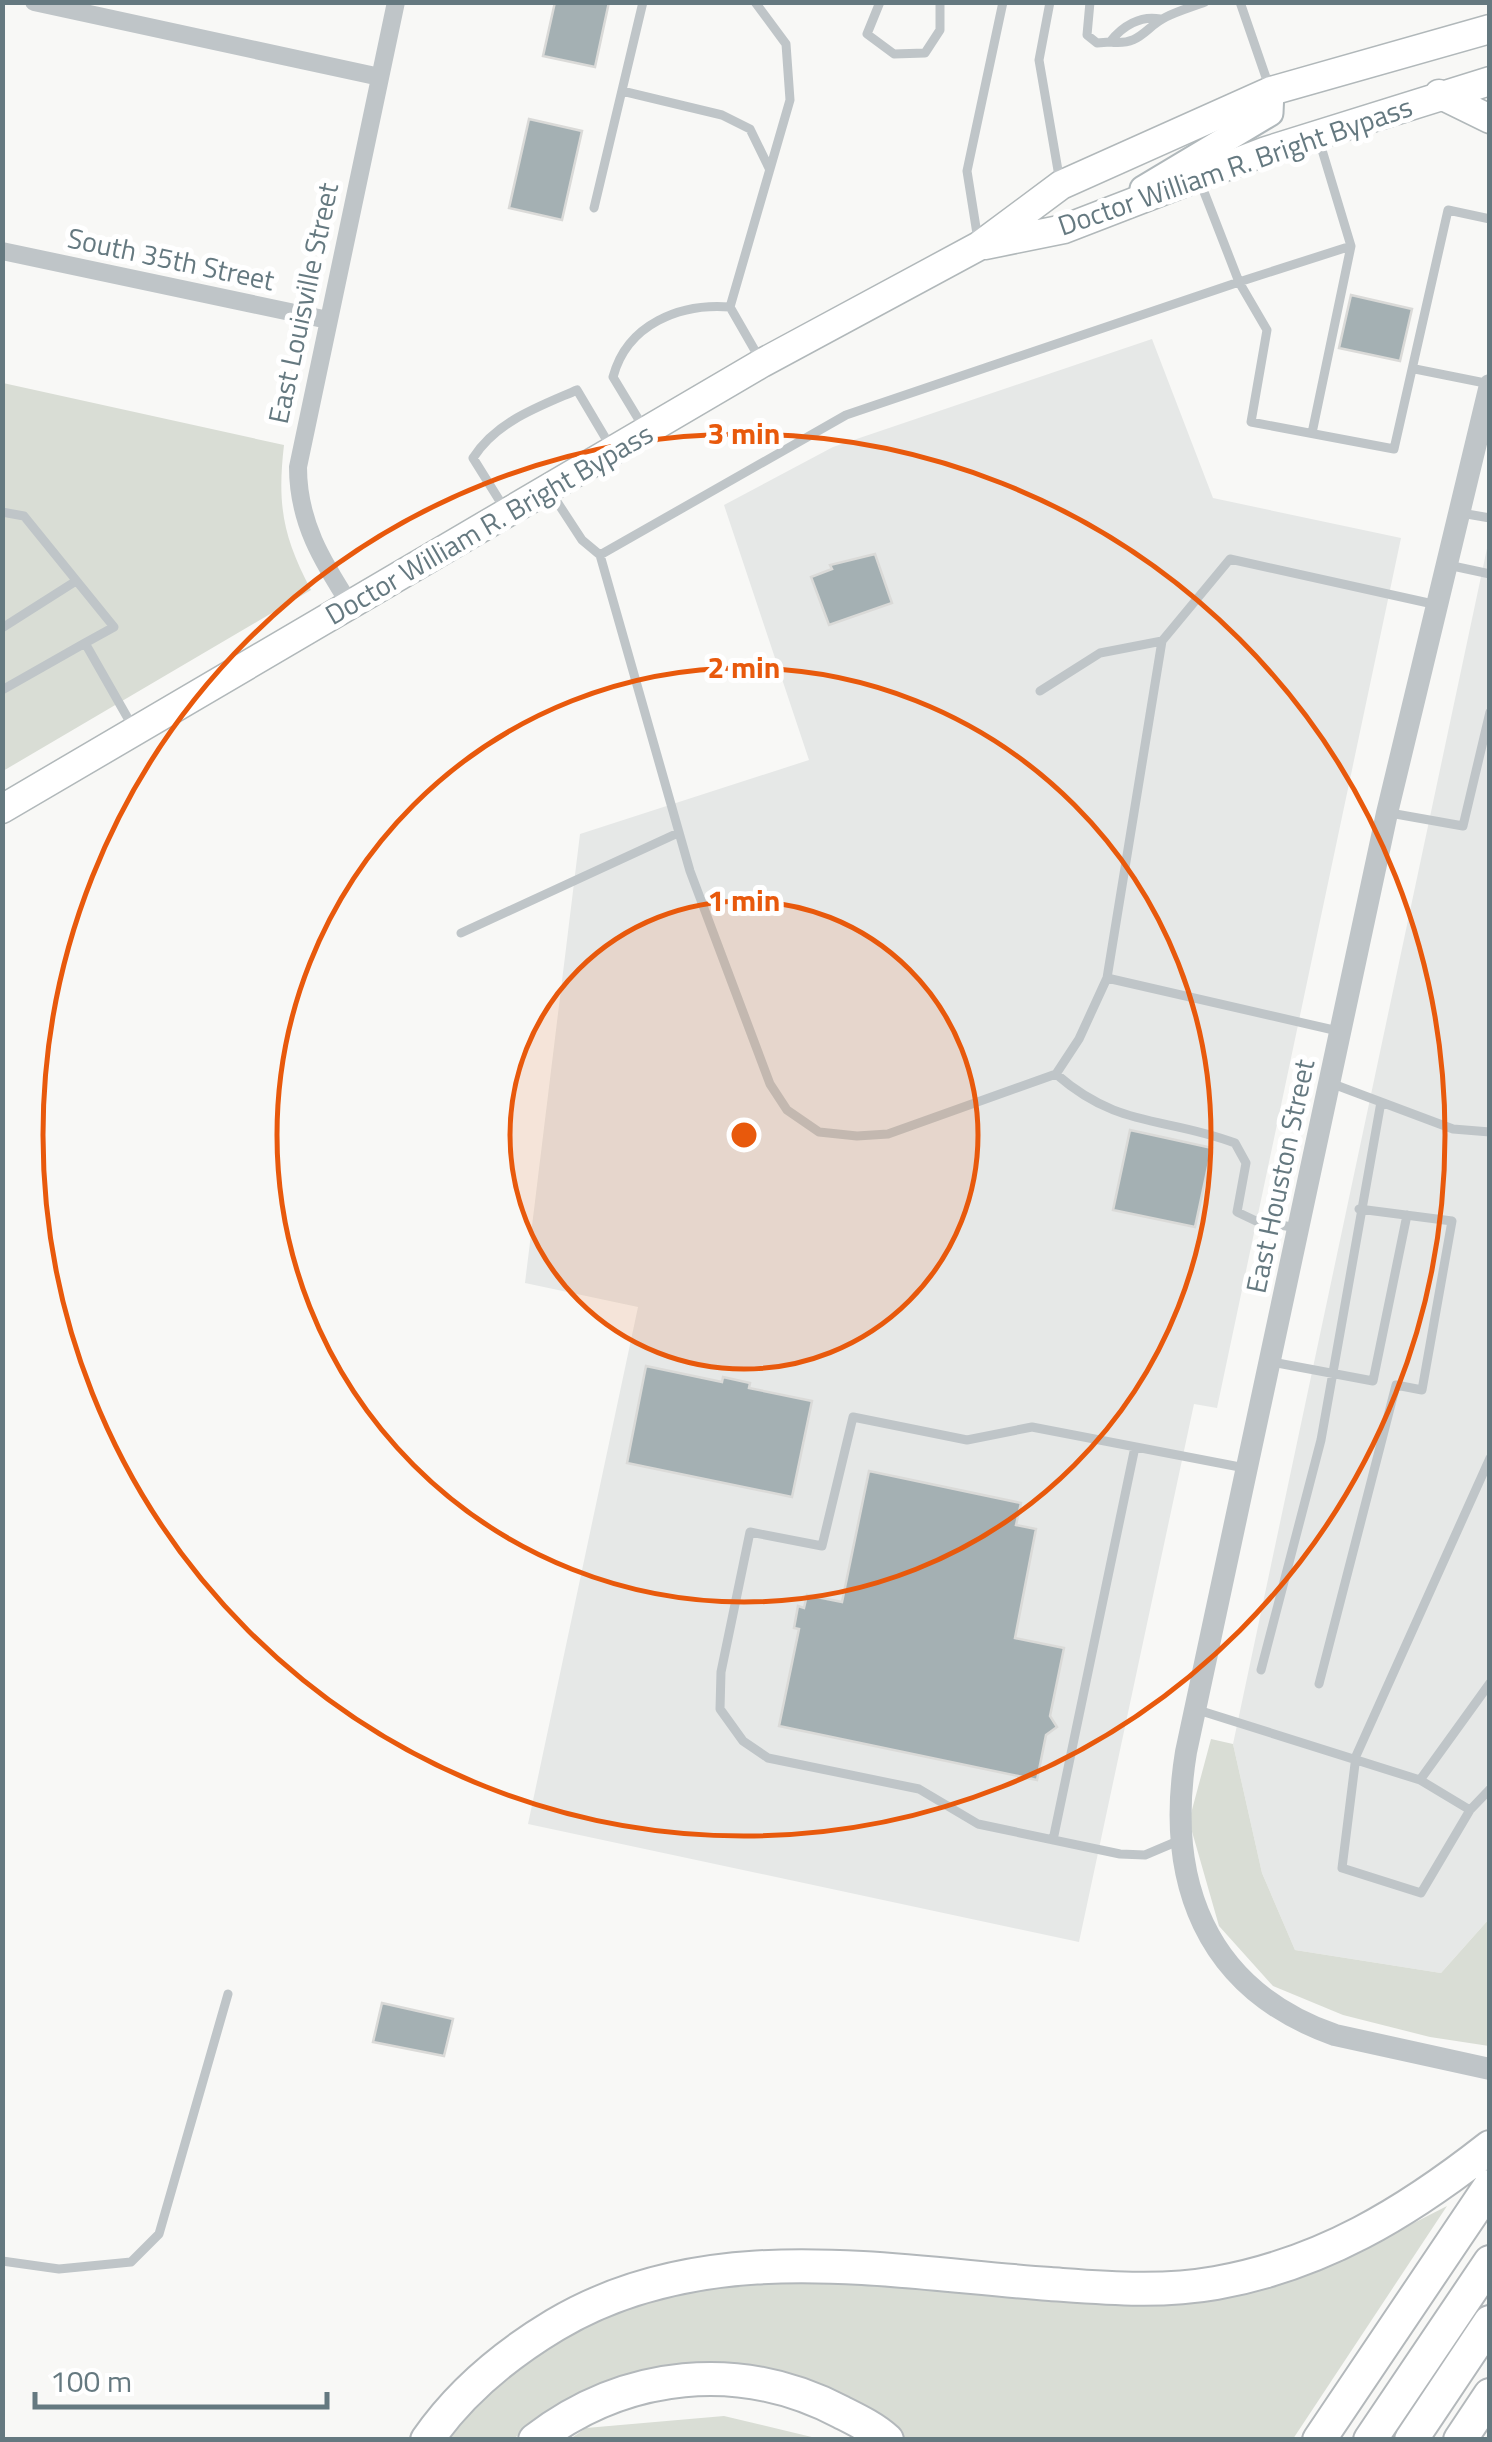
<svg xmlns="http://www.w3.org/2000/svg" width="1492" height="2442" viewBox="0 0 1492 2442" font-family="'Titillium Web',sans-serif">
<style>
.built{fill:#e6e8e7}
.green{fill:#d9ddd5}
.building{fill:#a4b0b3;stroke:#dadad8;stroke-width:2.5}
.lines{fill:none;stroke-linecap:round;stroke-linejoin:round}
.secondary-casing{stroke:#b0b8bb;stroke-width:29}
.primary-casing{stroke:#b1b8ba;stroke-width:31}
.motorway-casing{stroke:#b3b8bb;stroke-width:36}
.service{stroke:#bfc5c8;stroke-width:9}
.minor{stroke:#bfc5c8;stroke-width:18}
.tertiary{stroke:#bfc5c8;stroke-width:22}
.secondary{stroke:#fff;stroke-width:25}
.primary{stroke:#fff;stroke-width:28}
.motorway{stroke:#fff;stroke-width:32}
.ring{fill:none;stroke:#e8590c;stroke-width:5}
.labels{text-anchor:middle;stroke-width:10;stroke-linejoin:round;paint-order:stroke}
.street-label{font-size:28px;fill:#657980;stroke:#fff}
.centre{fill:#e8590c;stroke:#fff;stroke-width:5}
.ring-label{font-size:30px;text-anchor:middle;font-weight:bold;fill:#e8590c;stroke:#fff;stroke-width:10;stroke-linejoin:round;paint-order:stroke}
</style>
<rect width="100%" height="100%" fill="#f8f8f6"/>
<path class="built" d="M 1152,339 L 1213,498 L 1401,538 L 1217,1408 L 1194,1404 L 1079,1942 L 528,1824 L 638,1307 L 525,1283 L 580,834 L 809,760 L 724,505 L 833,447 Z
M 1489,539 L 1489,1919 L 1441,1973 L 1295,1950 L 1262,1873 L 1233,1744 Z"/>
<path class="green" d="M 3,383 L 284,445 C 277,505 283,537 311,590 L 3,771 Z
M 1211,1739 L 1233,1744 L 1262,1873 L 1295,1950 L 1441,1973 L 1489,1919 L 1489,2046 L 1430,2037 L 1343,2015 L 1273,1986 L 1219,1926 L 1189,1821 Z
M 1447,2206 L 1293,2439 L 903,2439 L 843,2396 L 777,2370 L 704,2366 L 564,2403 L 513,2439 L 443,2440 L 483,2395 L 547,2341 L 676,2288 L 750,2276 L 1204,2301 L 1322,2270 Z
M 724,2416 L 820,2439 L 570,2439 L 586,2428 Z"/>
<path class="building" d="M 555,2 L 609,2 L 595,67 L 543,56 Z
M 529,119 L 582,131 L 562,220 L 509,208 Z
M 1351,295 L 1412,309 L 1400,361 L 1339,348 Z
M 875,554 L 892,603 L 829,625 L 811,577 L 832,569 L 830,565 Z
M 1130,1130 L 1212,1148 L 1195,1227 L 1113,1210 Z
M 646,1366 L 722,1382 L 723,1377 L 750,1383 L 749,1388 L 812,1401 L 792,1497 L 627,1463 Z
M 869,1471 L 1021,1503 L 1016,1525 L 1036,1529 L 1015,1638 L 1064,1648 L 1050,1716 L 1057,1727 L 1046,1735 L 1037,1780 L 779,1726 L 799,1629 L 794,1628 L 798,1606 L 804,1608 L 807,1595 L 842,1602 Z
M 382,2003 L 453,2019 L 444,2056 L 373,2042 Z"/>
<g class="lines">
<defs>
<path id="secondary" d="M 1143,189 L 1270,113 L 1271,91"/>
<path id="primary" d="M 1439,94 L 1490,119
M 985,245 L 1064,229 L 1266,151 L 1490,81
M 2,809 L 762,363 L 979,246 L 1061,185 L 1271,91 L 1490,29"/>
<path id="motorway" d="M 427,2440 C 461,2391 505,2355 555,2325 C 706,2235 884,2272 1050,2284 C 1106,2288 1160,2293 1216,2283 C 1322,2264 1406,2213 1490,2147
M 535,2440 C 625,2371 740,2359 841,2412 C 857,2420 874,2428 887,2440
M 1319,2440 L 1490,2186
M 1370,2440 L 1490,2262
M 1411,2440 L 1490,2322
M 1460,2440 L 1490,2395"/>
</defs>
<use href="#secondary" class="secondary-casing"/>
<use href="#primary" class="primary-casing"/>
<use href="#motorway" class="motorway-casing"/>
<path class="service" d="M 755,2 L 786,44 L 790,100 L 730,307 L 761,361
M 880,2 L 867,34 L 894,54 L 925,53 L 940,30 L 940,2
M 1050,2 L 1039,60 L 1060,182
M 1090,2 L 1087,35 L 1097,43 L 1110,42 C 1122,26 1141,15 1160,19
M 1240,2 L 1270,89
M 1110,42 C 1141,46 1145,27 1166,17 C 1178,11 1192,7 1205,2
M 622,91 L 722,115 L 750,129 L 769,168
M 1199,179 L 1239,282 L 1351,246 L 1319,140
M 594,208 L 643,2
M 978,240 L 967,171 L 1003,2
M 1415,369 L 1490,384
M 645,430 L 613,377 C 627,324 680,303 730,307
M 1312,433 L 1351,246
M 550,491 L 582,540 L 600,555 L 846,415 L 1239,282 L 1267,330 L 1251,422 L 1394,449 L 1448,210 L 1490,219
M 506,511 L 473,458 C 497,421 538,407 577,390 L 612,449
M 2,512 L 24,516 L 114,627 L 85,643
M 1461,513 L 1490,518
M 600,555 L 690,871 L 770,1084 L 787,1110 L 819,1132 L 857,1136 L 888,1134 L 1056,1074 L 1079,1039 L 1107,978 L 1162,641 L 1230,559 L 1433,604
M 1448,565 L 1490,574
M 2,628 L 76,581
M 2,690 L 85,643 L 134,729
M 1040,691 L 1100,653 L 1162,641
M 1390,813 L 1463,826 L 1490,712
M 461,933 L 678,833
M 1107,978 L 1338,1031
M 1056,1074 C 1119,1129 1163,1116 1235,1143 L 1246,1163 L 1237,1212 L 1256,1221 L 1298,1228
M 1333,1084 L 1453,1129 L 1490,1132
M 1272,1362 L 1373,1381 L 1407,1215
M 1261,1670 L 1321,1440 L 1381,1102
M 1319,1684 L 1396,1385 L 1422,1390 L 1452,1221 L 1359,1209
M 1198,1710 L 1420,1780 L 1490,1683
M 1420,1780 L 1470,1810 L 1421,1893 L 1342,1868 L 1356,1756 L 1490,1458
M 1470,1810 L 1490,1789
M 1053,1840 L 1135,1447
M 1178,1841 L 1145,1855 L 1120,1854 L 978,1824 L 919,1789 L 768,1758 L 743,1741 L 720,1709 L 721,1672 L 750,1532 L 822,1546 L 853,1417 L 967,1440 L 1032,1427 L 1245,1468
M 2,2261 L 59,2269 L 131,2262 L 159,2234 L 228,1994"/>
<path class="minor" d="M 34,2 L 380,77
M 2,251 L 328,320
M 351,606 C 322,561 298,522 298,467 L 396,2"/>
<path class="tertiary" d="M 1490,385 L 1387,813 L 1186,1752 C 1165,1880 1204,1989 1335,2035 L 1490,2069"/>
<use href="#secondary" class="secondary"/>
<use href="#primary" class="primary"/>
<use href="#motorway" class="motorway"/>
</g>
<circle cx="744" cy="1135" r="234" fill="#e8590c" fill-opacity=".12"/>
<g class="ring">
<circle cx="744" cy="1135" r="234"/>
<circle cx="744" cy="1135" r="467"/>
<circle cx="744" cy="1135" r="701"/>
</g>
<g class="labels">
<g class="street-label">
<text transform="translate(1235 166) rotate(-19)" y="10">Doctor William R. Bright Bypass</text>
<text transform="translate(171 259) rotate(12)" y="10">South 35th Street</text>
<text transform="translate(303 303) rotate(-78)" y="10">East Louisville Street</text>
<text transform="translate(489 524) rotate(-30)" y="10">Doctor William R. Bright Bypass</text>
<text transform="translate(1280 1176) rotate(-78)" y="10">East Houston Street</text>
</g>
</g>
<circle cx="744" cy="1135" r="15" class="centre"/>
<g class="ring-label">
<text x="744" y="444">3 min</text>
<text x="744" y="678">2 min</text>
<text x="744" y="911">1 min</text>
</g>
<rect width="1492" height="2442" fill="none" stroke="#657980" stroke-width="10"/>
<path d="M35 2392v15h292v-15" fill="none" stroke="#657980" stroke-width="5"/>
<text x="50" y="2392" font-size="30" fill="#657980" stroke="#ffffff" stroke-width="8" paint-order="stroke">100 m</text>
</svg>
